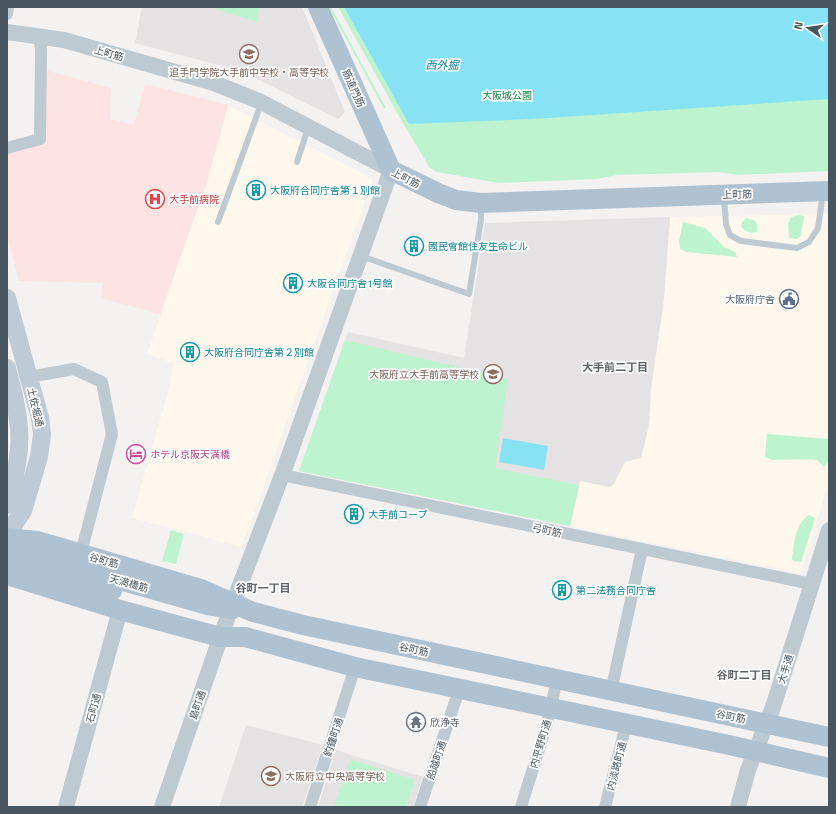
<svg xmlns="http://www.w3.org/2000/svg" width="836" height="814" viewBox="0 0 836 814" font-family="'Titillium Web','Noto Sans JP',sans-serif">
<style>
.commercial{fill:#fef7eb}
.education{fill:#e5e2e3}
.medical{fill:#fde3e2}
.green{fill:#bef3cf}
.water{fill:#87e3f3}
.lines{fill:none;stroke-linecap:round;stroke-linejoin:round}
.service{stroke:#becad2;stroke-width:6}
.minor{stroke:#becad2;stroke-width:12}
.tertiary{stroke:#becad2;stroke-width:16}
.secondary{stroke:#becbd6;stroke-width:18}
.primary{stroke:#afc2d2;stroke-width:20}
.primary-bridge{stroke:#afc2d2;stroke-width:20}
.labels{text-anchor:middle;stroke-width:3.5;stroke-linejoin:round;paint-order:stroke}
.street-label{font-size:10px;fill:#475661;stroke:#fff}
.education-label{font-size:10px;fill:#785e54;stroke:#fff}
.park-label{font-size:10px;fill:#108443;stroke:#fff}
.culture-label{font-size:10px;fill:#0d838f;stroke:#fff;text-anchor:start}
.health-label{font-size:10px;fill:#be3a42;stroke:#fff;text-anchor:start}
.service-label{font-size:10px;fill:#4e5e75;stroke:#fff;text-anchor:end}
.hotel-label{font-size:10px;fill:#b23c85;stroke:#fff;text-anchor:start}
.worship-label{font-size:10px;fill:#5b616d;stroke:#fff;text-anchor:start}
.water-label{font-size:11px;font-style:italic;fill:#048198;stroke:#fff}
.neighbourhood-label{font-size:11px;font-weight:bold;fill:#5d6267;stroke:#fff}
</style>
<rect width="100%" height="100%" fill="#f4f1f1"/>
<path class="commercial" d="M 228,105 L 373,179 L 242,547 L 132,518 L 170,385 L 173,363 L 147,354 L 207,182 Z
M 829,214 L 829,482 L 801,573 L 570,526 L 580,481 L 609,487 L 613,485 L 625,462 L 649,425 L 651,389 L 664,299 L 670,217 Z"/>
<path class="education" d="M 142,7 L 302,7 L 345,112 L 338,119 L 241,71 L 135,43 Z
M 670,217 L 664,299 L 651,389 L 649,425 L 641,458 L 625,462 L 613,485 L 609,487 L 580,481 L 570,526 L 299,471 L 348,332 L 464,358 L 485,223 Z
M 246,725 L 323,745 L 302,807 L 219,807 Z
M 336,750 L 423,777 L 413,807 L 318,807 Z"/>
<path class="medical" d="M 45,70 L 111,88 L 110,119 L 134,125 L 145,84 L 228,105 L 207,182 L 160,314 L 101,298 L 103,283 L 19,281 L 7,235 L 7,152 L 44,142 Z"/>
<path class="green" d="M 209,7 L 259,7 L 257,22 Z
M 329,7 L 331,7 L 386,108 L 384,109 Z
M 338,7 L 829,7 L 829,171 L 738,175 L 720,172 L 617,175 L 597,179 L 499,183 L 437,172 L 430,168 L 404,125 Z
M 799,215 L 804,216 C 804,223 801,228 801,236 L 796,239 L 789,238 L 788,223 L 791,217 Z
M 746,218 L 754,220 L 757,224 L 757,232 C 750,234 745,232 741,226 L 742,222 Z
M 683,222 L 705,228 L 724,247 L 735,252 L 737,257 L 686,252 L 680,249 L 679,241 Z
M 345,340 L 508,379 L 495,468 L 579,485 L 570,526 L 299,471 Z
M 767,434 L 829,439 L 829,461 L 824,467 L 817,460 L 811,459 L 772,460 L 765,457 Z
M 809,515 L 815,518 L 801,562 L 794,561 L 792,559 C 794,543 795,524 809,515 Z
M 171,530 L 184,534 L 176,564 L 162,561 Z
M 350,759 L 415,780 L 406,807 L 334,807 Z"/>
<path class="water" d="M 344,7 L 829,7 L 829,99 L 533,119 L 409,124 Z
M 503,438 L 548,446 L 544,470 L 499,462 Z"/>
<g class="lines">
<path class="service" d="M 297,162 L 308,128
M 724,197 L 726,224 L 730,235 L 741,241 L 797,248 L 809,242 L 818,228 L 823,193
M 218,222 L 261,104
M 361,256 L 469,294 L 481,220 L 481,205"/>
<path class="minor" d="M 7,14 L 8,7
M 7,148 L 40,139 L 41,50 L 39,36
M 29,377 L 74,369 L 102,382 L 112,434 L 81,553
M 282,475 L 812,584
M 611,692 L 642,549
M 310,807 L 355,667
M 420,807 L 459,690
M 521,807 L 546,727 L 557,680
M 605,807 L 626,725"/>
<path class="tertiary" d="M 7,32 L 64,40 L 214,83 L 261,102 L 391,170 L 284,470 L 224,627 L 162,807
M 66,807 L 120,610
M 738,807 L 748,770 L 773,707 L 829,530"/>
<path class="secondary" d="M 7,298 L 40,418 L 42,434 L 39,457 L 23,511 L 7,535
M 7,368 C 22,425 25,447 7,505"/>
<path class="primary" d="M 318,7 L 391,170 L 438,193 L 456,200 L 481,203 L 829,191
M 7,538 L 38,541 L 201,589 L 253,612 L 303,625 L 829,737
M 7,548 L 207,605 L 233,609
M 7,575 L 120,610 L 220,637 L 245,637 L 355,667 L 729,745 L 829,768"/>
<path class="primary-bridge" d="M 7,561 L 112,591"/>
</g>
<defs>
<symbol id="school-ring" viewBox="-11 -11 22 22"><circle r="9.5" fill="#fff" stroke="#8d6e63" stroke-width="1.5"/><path d="M0-5L7-2L0 1L-7-2ZM-4 1L0 2.5L4 1V4Q0 6-4 4Z" fill="#8d6e63"/></symbol>
<symbol id="building-ring" viewBox="-11 -11 22 22"><circle r="9.5" fill="#fff" stroke="#0f9aa8" stroke-width="1.5"/><path d="M-4-6H4V6H1V3H-1V6H-4ZM-2.5-4.3h1.7v1.8h-1.7ZM.8-4.3h1.7v1.8H.8ZM-2.5-1h1.7V.8h-1.7ZM.8-1h1.7V.8H.8Z" fill="#0f9aa8"/></symbol>
<symbol id="hospital-ring" viewBox="-11 -11 22 22"><circle r="9.5" fill="#fff" stroke="#e0444e" stroke-width="1.5"/><path d="M-5-5h3v3.5h4V-5h3V5h-3V1.5h-4V5h-3Z" fill="#e0444e"/></symbol>
<symbol id="civic-ring" viewBox="-11 -11 22 22"><circle r="9.5" fill="#fff" stroke="#5c6f8a" stroke-width="1.5"/><path d="M-.6-6.5H3V-4.5H.6V-3L4-1V1h2V6H-6V1h2V-1L-.6-3ZM-1.2 2.5V6h2.4V2.5Z" fill="#5c6f8a"/></symbol>
<symbol id="hotel-ring" viewBox="-11 -11 22 22"><circle r="9.5" fill="#fff" stroke="#d1479c" stroke-width="1.5"/><path d="M-6-4.5h1.5V1H6V5H4.5V3h-9V5H-6ZM-4 0a1.8 1.8 0 1 1 3.6 0ZM.5 0V-2.5h3Q6-2.5 6 0Z" fill="#d1479c"/></symbol>
<symbol id="temple-ring" viewBox="-11 -11 22 22"><circle r="9.5" fill="#fff" stroke="#6b7280" stroke-width="1.5"/><path d="M0-6L5-2H3V0L6.5 2.5H4V6H1.5V3h-3V6H-4V2.5H-6.5L-3 0V-2H-5Z" fill="#6b7280"/></symbol>
</defs>
<g fill-rule="evenodd">
<use href="#school-ring" x="238" y="43" width="22" height="22"/>
<use href="#building-ring" x="245" y="179" width="22" height="22"/>
<use href="#hospital-ring" x="144" y="188" width="22" height="22"/>
<use href="#building-ring" x="403" y="235" width="22" height="22"/>
<use href="#building-ring" x="282" y="272" width="22" height="22"/>
<use href="#civic-ring" x="778" y="288" width="22" height="22"/>
<use href="#building-ring" x="179" y="341" width="22" height="22"/>
<use href="#school-ring" x="482" y="363" width="22" height="22"/>
<use href="#hotel-ring" x="125" y="443" width="22" height="22"/>
<use href="#building-ring" x="343" y="503" width="22" height="22"/>
<use href="#building-ring" x="551" y="579" width="22" height="22"/>
<use href="#temple-ring" x="405" y="711" width="22" height="22"/>
<use href="#school-ring" x="260" y="765" width="22" height="22"/>
</g>
<g class="labels">
<g class="street-label">
<text transform="translate(109 53) rotate(16)" y="4">上町筋</text>
<text transform="translate(354 88) rotate(66)" y="4">筋違門筋</text>
<text transform="translate(406 178) rotate(27)" y="4">上町筋</text>
<text transform="translate(737 194) rotate(-2)" y="4">上町筋</text>
<text transform="translate(36 407) rotate(77)" y="4">土佐堀通</text>
<text transform="translate(547 530) rotate(12)" y="4">弓町筋</text>
<text transform="translate(104 560) rotate(16)" y="4">谷町筋</text>
<text transform="translate(129 583) rotate(16)" y="4">天満橋筋</text>
<text transform="translate(414 649) rotate(12)" y="4">谷町筋</text>
<text transform="translate(785 669) rotate(-72)" y="4">大手通</text>
<text transform="translate(197 705) rotate(-71)" y="4">島町通</text>
<text transform="translate(93 708) rotate(-75)" y="4">石町通</text>
<text transform="translate(731 716) rotate(11)" y="4">谷町筋</text>
<text transform="translate(333 737) rotate(-72)" y="4">釣鐘町通</text>
<text transform="translate(540 744) rotate(-73)" y="4">内平野町通</text>
<text transform="translate(436 760) rotate(-71)" y="4">船越町通</text>
<text transform="translate(616 766) rotate(-75)" y="4">内淡路町通</text>
</g>
<g class="education-label">
<text x="249" y="76">追手門学院大手前中学校・高等学校</text>
<text x="479" y="378" text-anchor="end">大阪府立大手前高等学校</text>
<text x="285" y="780" text-anchor="start">大阪府立中央高等学校</text>
</g>
<g class="park-label">
<text x="507" y="99">大阪城公園</text>
</g>
<g class="culture-label">
<text x="270" y="194">大阪府合同庁舎第１別館</text>
<text x="428" y="250">國民會館住友生命ビル</text>
<text x="307" y="287">大阪合同庁舎1号館</text>
<text x="204" y="356">大阪府合同庁舎第２別館</text>
<text x="368" y="518">大手前コープ</text>
<text x="576" y="594">第二法務合同庁舎</text>
</g>
<g class="health-label">
<text x="169" y="203">大手前病院</text>
</g>
<g class="service-label">
<text x="775" y="303">大阪府庁舎</text>
</g>
<g class="hotel-label">
<text x="150" y="458">ホテル京阪天満橋</text>
</g>
<g class="worship-label">
<text x="430" y="726">欣浄寺</text>
</g>
<g class="water-label">
<text x="442" y="69">西外掘</text>
</g>
<g class="neighbourhood-label">
<text x="615" y="371">大手前二丁目</text>
<text x="263" y="592">谷町一丁目</text>
<text x="744" y="679">谷町二丁目</text>
</g>
</g>
<rect width="836" height="814" fill="none" stroke="#475661" stroke-width="16"/>
<g transform="translate(808 28) rotate(283)" stroke="#ffffff" stroke-width="3" paint-order="stroke">
<path d="M0-3L7 15L0 10L-7 15Z" fill="#475661"/>
<text y="-6" font-size="11" font-weight="bold" text-anchor="middle" fill="#475661">N</text>
</g>
</svg>
